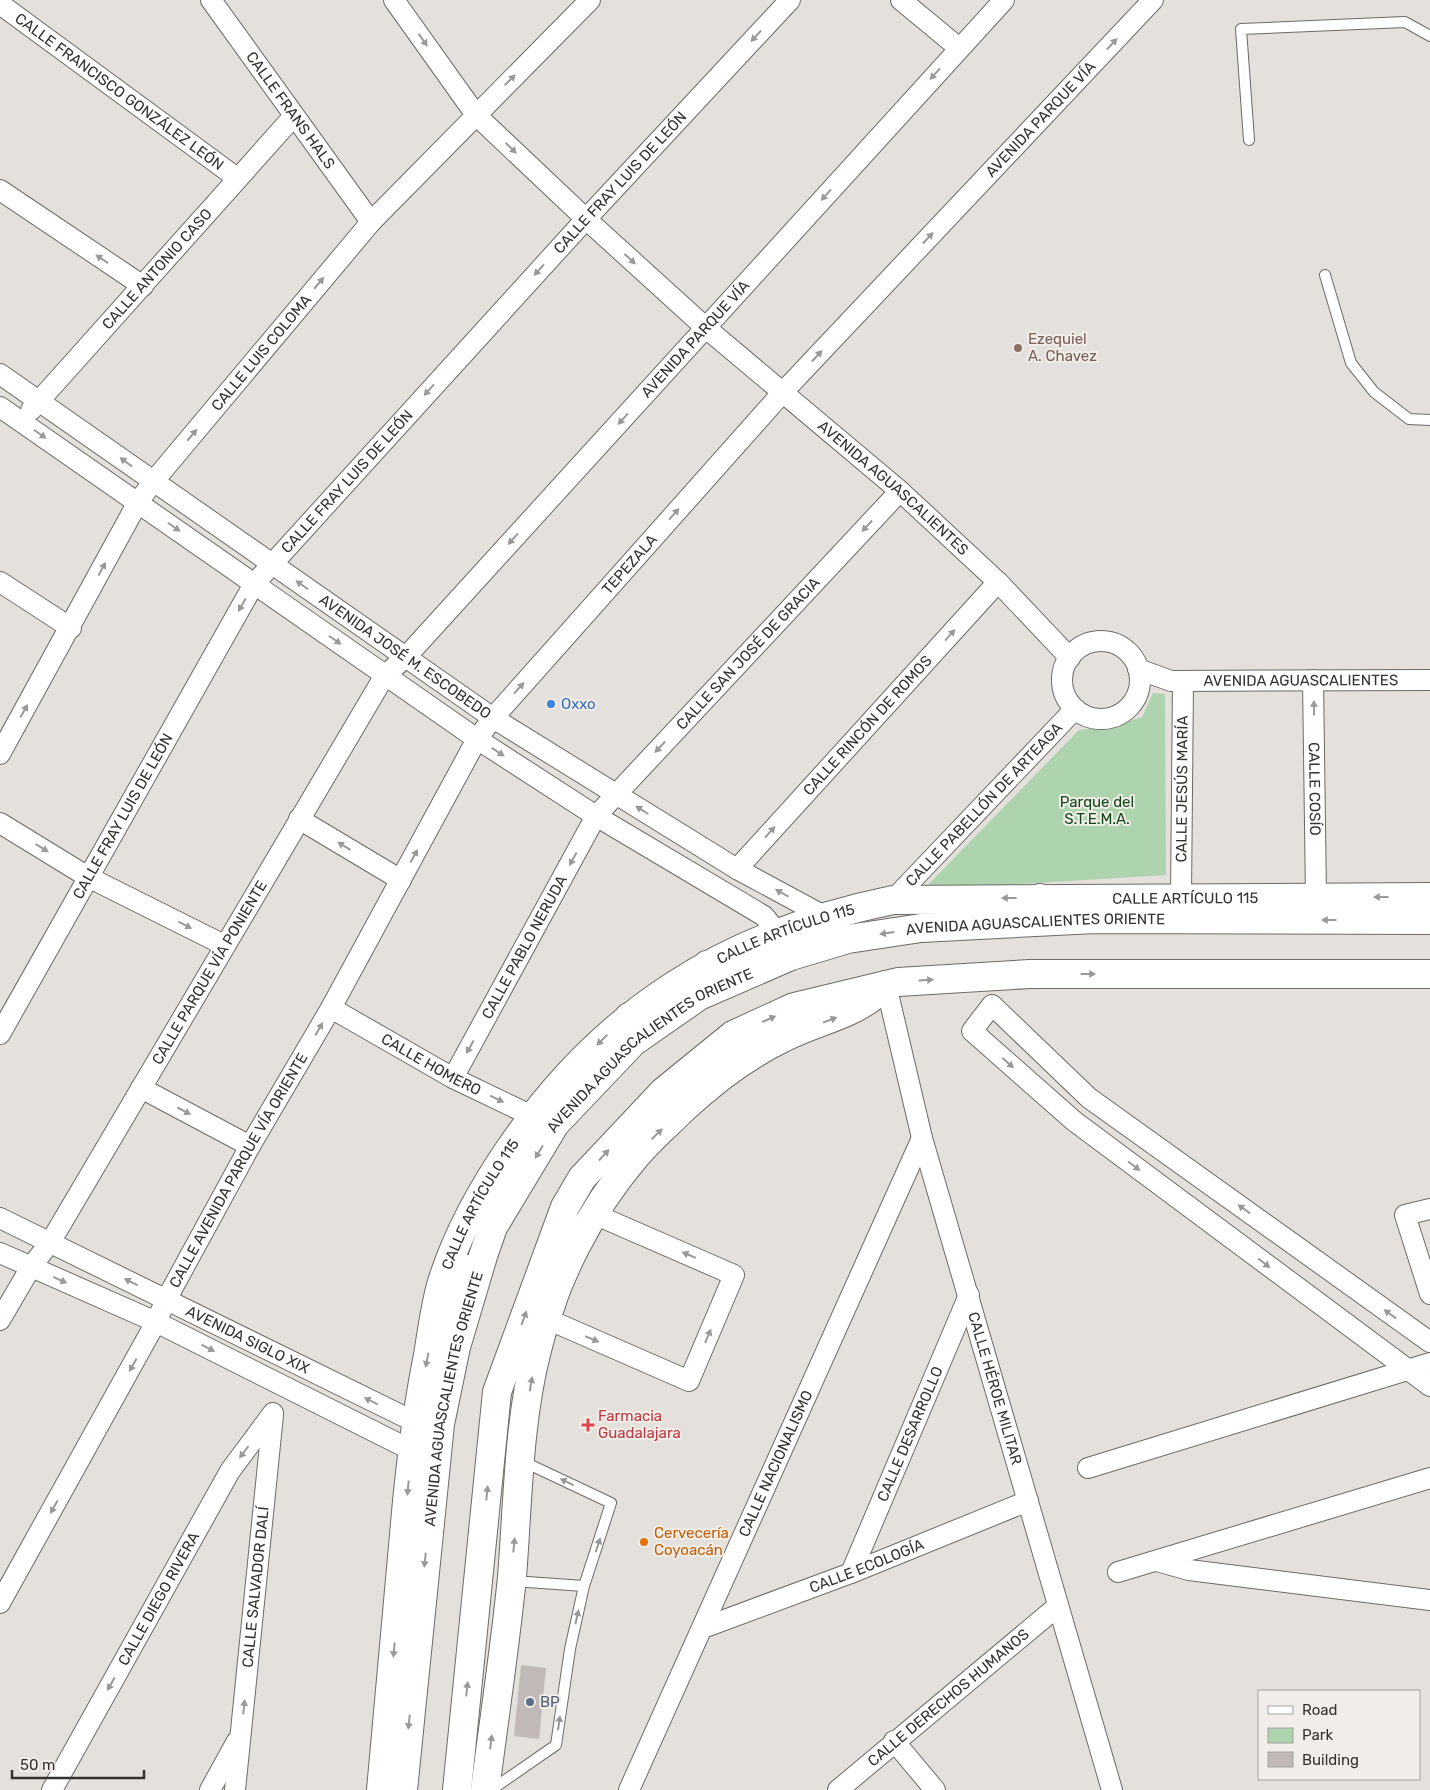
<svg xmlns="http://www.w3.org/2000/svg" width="1430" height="1790" viewBox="0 0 1430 1790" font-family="Rubik,sans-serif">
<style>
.green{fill:#aed3af}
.building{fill:#c0b9b7}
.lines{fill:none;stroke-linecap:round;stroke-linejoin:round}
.lane-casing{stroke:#6e6a66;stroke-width:12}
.street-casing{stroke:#6e6a66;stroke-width:22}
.secondary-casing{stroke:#6e6a66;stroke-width:30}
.primary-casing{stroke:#6e6a66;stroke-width:30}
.lane{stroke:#fff;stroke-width:10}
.street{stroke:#fff;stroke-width:20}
.secondary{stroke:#fff;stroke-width:28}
.primary{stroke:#fff;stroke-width:28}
.oneway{fill:#9a9998}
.education-dot{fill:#8d6e63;stroke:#f1ede8;stroke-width:2}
.shop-dot{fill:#3f7fe0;stroke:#f1ede8;stroke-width:2}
.health-dot{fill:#e0444e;stroke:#f1ede8;stroke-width:2}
.food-dot{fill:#e8710a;stroke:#f1ede8;stroke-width:2}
.service-dot{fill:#5c6f8a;stroke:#f1ede8;stroke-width:2}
.labels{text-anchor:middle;stroke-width:4;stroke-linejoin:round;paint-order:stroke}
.street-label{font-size:15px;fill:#343331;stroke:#f1ede8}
.education-label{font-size:15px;fill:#785e54;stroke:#f1ede8;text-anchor:start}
.shop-label{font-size:15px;fill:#366cbe;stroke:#f1ede8;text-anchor:start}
.park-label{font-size:15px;fill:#114818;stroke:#f1ede8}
.health-label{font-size:15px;fill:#be3a42;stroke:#f1ede8;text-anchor:start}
.food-label{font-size:15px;fill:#c56008;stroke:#f1ede8;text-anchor:start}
.service-label{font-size:15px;fill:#4e5e75;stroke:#f1ede8;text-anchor:start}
</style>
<rect width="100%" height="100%" fill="#e4e0db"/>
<path class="green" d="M 1153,693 L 1165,694 L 1166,875 L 923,890 L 1079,730 L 1117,725 L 1142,717 Z"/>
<path class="building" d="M 521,1665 L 546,1668 L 539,1739 L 514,1736 Z"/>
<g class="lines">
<defs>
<path id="lane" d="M 1249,140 L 1241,29 L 1405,22 L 1430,36
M 1325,275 L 1351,363 L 1374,392 L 1409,419 L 1430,420
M 513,1581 L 584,1586
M 491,1790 L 556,1745 L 570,1649 L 584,1586 L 611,1503 L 522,1461"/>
<g id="street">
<path id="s1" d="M 211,0 L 371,222"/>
<path id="s2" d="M 394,0 L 476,115 L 586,219 L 706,328 L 900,491 L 998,582 L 1070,658"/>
<path d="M 901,0 L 959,48"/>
<path id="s3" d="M 0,4 L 237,178"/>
<path d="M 0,190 L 143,286"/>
<path id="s4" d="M 0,374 L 493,718 L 737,869 L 824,916"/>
<path d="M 0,407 L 477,739 L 596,816 L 764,916 L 778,933"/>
<path id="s5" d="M 31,410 L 293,117"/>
<path d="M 0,582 L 71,628"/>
<circle cx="1101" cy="680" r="39"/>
<path id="s6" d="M 1138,669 L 1171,681 L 1430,680"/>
<path id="s7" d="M 1313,680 L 1316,897"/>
<path id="s8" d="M 0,754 L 138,502 L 153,482 L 371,222 L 590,0"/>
<path d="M 299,819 L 401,880"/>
<path d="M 0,823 L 88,877 L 224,945"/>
<path id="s9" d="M 737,869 L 998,582"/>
<path id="s10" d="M 1181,897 L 1183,681"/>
<path id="s11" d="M 893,900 L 1075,709"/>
<path id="s12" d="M 886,985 L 922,1138 L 1112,1790"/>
<path id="s13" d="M 331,1008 L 453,1078 L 532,1116"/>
<path id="s14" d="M 0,1034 L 254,584 L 586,219 L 790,0"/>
<path id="s15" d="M 453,1078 L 596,816 L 900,491"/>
<path d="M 141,1088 L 250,1146"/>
<path d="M 1430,1209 L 1405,1215 L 1430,1294"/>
<path id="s16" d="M 0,1218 L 415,1422"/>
<path d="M 0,1253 L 156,1322 L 411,1450"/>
<path d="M 547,1319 L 689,1381 L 734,1275 L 594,1214"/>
<path id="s17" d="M 0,1320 L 31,1267 L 51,1241 L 385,675 L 405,658 L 1004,0"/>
<path d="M 1430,1342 L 1089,1098 L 992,1005 L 972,1031 L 1074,1121 L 1430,1386"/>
<path d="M 1088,1468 L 1430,1363"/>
<path d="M 1157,1561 L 1189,1570 L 1430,1600"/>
<path d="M 1118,1572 L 1430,1478"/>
<path id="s18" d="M 851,1573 L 969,1295"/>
<path id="s19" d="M 0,1603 L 156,1322 L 166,1300 L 250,1146 L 331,1008 L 477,739 L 493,718 L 783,392 L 1153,0"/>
<path id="s20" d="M 703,1628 L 851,1573 L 1028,1501"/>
<path d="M 894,1741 L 935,1790"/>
<path id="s21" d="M 52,1790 L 230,1471 L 273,1413"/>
<path d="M 210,1790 L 237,1741"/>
<path id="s22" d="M 235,1790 L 273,1415"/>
<path id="s23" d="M 629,1790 L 922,1138"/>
<path id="s24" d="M 838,1790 L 1058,1606"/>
</g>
<g id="secondary">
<path id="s25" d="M 381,1790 C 389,1705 396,1620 404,1535 C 409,1474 416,1415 428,1355 C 432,1331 435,1305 442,1282 C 457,1235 481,1191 509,1150 C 604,1010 727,934 893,900 L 1430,897"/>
<path d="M 485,1790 C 494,1719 505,1648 512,1577 C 518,1502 518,1423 537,1350 C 554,1280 589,1211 636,1156 C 650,1139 668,1124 684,1108 C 713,1081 748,1055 783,1038 C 820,1019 856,1016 886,985"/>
</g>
<g id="primary">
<path d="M 1040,898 L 1086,916"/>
<path d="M 629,1017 L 665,1019 L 707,965"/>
<path d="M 706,1089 L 729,1044"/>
<path d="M 551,1305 L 563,1258"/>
<path d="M 432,1331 L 468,1269"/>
<path id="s26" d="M 403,1790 L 440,1424 L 456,1347 L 483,1256 L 493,1227 L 555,1124 L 633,1042 L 699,996 L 791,956 L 848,939 L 921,928 L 1095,919 L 1430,920"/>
<path d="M 457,1790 L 497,1392 L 565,1207 L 582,1178 L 663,1092 L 733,1035 L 794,1007 L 898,982 L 1030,974 L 1430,974"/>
</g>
</defs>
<use href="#lane" class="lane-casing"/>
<use href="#street" class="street-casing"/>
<use href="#secondary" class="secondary-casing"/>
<use href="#primary" class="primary-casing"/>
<use href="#lane" class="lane"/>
<use href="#street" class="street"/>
<use href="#secondary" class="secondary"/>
<use href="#primary" class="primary"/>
</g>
<defs><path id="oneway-solid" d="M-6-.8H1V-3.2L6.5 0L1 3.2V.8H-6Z" transform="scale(1.25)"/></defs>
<g class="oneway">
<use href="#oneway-solid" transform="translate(756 36) rotate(133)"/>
<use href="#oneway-solid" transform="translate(423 40) rotate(55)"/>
<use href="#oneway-solid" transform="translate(1112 44) rotate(-47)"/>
<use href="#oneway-solid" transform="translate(935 74) rotate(132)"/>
<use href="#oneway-solid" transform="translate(510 80) rotate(-45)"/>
<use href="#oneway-solid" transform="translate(511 148) rotate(44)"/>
<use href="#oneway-solid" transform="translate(826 195) rotate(132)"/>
<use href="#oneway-solid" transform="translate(928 238) rotate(-47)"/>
<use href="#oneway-solid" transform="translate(102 259) rotate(-146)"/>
<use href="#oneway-solid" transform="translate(630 259) rotate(42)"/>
<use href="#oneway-solid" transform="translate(539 270) rotate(132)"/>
<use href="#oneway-solid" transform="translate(319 283) rotate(-50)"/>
<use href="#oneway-solid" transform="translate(817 356) rotate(-47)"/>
<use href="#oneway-solid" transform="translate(429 390) rotate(132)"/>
<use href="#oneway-solid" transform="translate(623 419) rotate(132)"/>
<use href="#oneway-solid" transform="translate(40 434) rotate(35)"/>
<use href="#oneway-solid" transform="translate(192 435) rotate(-50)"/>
<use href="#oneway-solid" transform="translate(126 462) rotate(-144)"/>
<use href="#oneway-solid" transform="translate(674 514) rotate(-48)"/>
<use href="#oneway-solid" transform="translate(867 526) rotate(133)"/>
<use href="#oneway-solid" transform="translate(174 527) rotate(35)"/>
<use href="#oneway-solid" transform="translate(513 539) rotate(132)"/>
<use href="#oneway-solid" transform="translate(102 569) rotate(-62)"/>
<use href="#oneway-solid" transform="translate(302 585) rotate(-145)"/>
<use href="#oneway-solid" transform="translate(242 605) rotate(120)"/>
<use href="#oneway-solid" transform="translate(950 635) rotate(-48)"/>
<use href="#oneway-solid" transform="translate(335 640) rotate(35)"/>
<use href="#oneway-solid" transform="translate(519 688) rotate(-48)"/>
<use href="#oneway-solid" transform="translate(1314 708) rotate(-91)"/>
<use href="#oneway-solid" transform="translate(24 711) rotate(-61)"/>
<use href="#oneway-solid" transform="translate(660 747) rotate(133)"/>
<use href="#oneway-solid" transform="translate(498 752) rotate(33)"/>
<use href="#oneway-solid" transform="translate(642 810) rotate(-148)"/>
<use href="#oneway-solid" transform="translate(770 832) rotate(-48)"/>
<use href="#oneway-solid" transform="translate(344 846) rotate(-149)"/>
<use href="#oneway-solid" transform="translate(42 848) rotate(32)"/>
<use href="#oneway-solid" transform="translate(414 856) rotate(-61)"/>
<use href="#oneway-solid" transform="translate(573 859) rotate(119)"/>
<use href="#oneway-solid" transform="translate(782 893) rotate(-151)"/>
<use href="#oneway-solid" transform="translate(1381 897) rotate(180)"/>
<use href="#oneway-solid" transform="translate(1009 898) rotate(180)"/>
<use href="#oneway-solid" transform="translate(1329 920) rotate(-180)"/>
<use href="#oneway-solid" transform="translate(185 925) rotate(27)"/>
<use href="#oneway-solid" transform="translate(887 933) rotate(172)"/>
<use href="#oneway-solid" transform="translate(1088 974)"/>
<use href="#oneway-solid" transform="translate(926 980) rotate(-3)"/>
<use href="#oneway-solid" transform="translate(769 1019) rotate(-24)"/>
<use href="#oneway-solid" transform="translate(830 1020) rotate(-21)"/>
<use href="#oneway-solid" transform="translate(319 1029) rotate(-60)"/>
<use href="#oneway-solid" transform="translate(602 1040) rotate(135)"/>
<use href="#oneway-solid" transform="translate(470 1047) rotate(119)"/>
<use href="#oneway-solid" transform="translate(1008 1063) rotate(41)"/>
<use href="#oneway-solid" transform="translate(497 1099) rotate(26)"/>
<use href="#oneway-solid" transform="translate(184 1111) rotate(28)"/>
<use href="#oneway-solid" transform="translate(657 1134) rotate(-44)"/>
<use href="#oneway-solid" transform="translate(539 1152) rotate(121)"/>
<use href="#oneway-solid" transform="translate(604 1155) rotate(-47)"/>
<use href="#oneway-solid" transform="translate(1134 1166) rotate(37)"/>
<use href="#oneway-solid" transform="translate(1244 1209) rotate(-144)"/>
<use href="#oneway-solid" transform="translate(689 1255) rotate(-157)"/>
<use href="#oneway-solid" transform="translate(1264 1263) rotate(37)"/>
<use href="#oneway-solid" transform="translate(60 1280) rotate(24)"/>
<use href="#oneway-solid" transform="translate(131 1282) rotate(-153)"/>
<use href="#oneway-solid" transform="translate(1390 1314) rotate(-144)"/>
<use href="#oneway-solid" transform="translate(524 1318) rotate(-70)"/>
<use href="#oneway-solid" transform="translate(708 1336) rotate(-67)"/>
<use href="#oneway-solid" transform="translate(592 1339) rotate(23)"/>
<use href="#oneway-solid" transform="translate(208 1348) rotate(27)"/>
<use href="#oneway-solid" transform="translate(427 1360) rotate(101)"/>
<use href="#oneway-solid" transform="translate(133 1365) rotate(119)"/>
<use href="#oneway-solid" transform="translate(531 1384) rotate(-80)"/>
<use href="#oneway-solid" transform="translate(371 1401) rotate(-154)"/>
<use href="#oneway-solid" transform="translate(244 1452) rotate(127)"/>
<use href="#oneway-solid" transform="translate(567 1482) rotate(-154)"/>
<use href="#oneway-solid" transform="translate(408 1488) rotate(95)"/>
<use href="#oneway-solid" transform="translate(487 1493) rotate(-84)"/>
<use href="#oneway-solid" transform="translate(54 1507) rotate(119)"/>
<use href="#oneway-solid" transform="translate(514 1545) rotate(-85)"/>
<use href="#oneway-solid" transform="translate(598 1545) rotate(-72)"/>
<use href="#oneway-solid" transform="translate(425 1560) rotate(96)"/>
<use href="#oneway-solid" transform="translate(577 1617) rotate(-77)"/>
<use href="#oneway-solid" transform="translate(394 1650) rotate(95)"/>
<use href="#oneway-solid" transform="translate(111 1684) rotate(119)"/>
<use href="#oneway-solid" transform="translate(467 1689) rotate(-84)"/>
<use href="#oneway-solid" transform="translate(244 1707) rotate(-84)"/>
<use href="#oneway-solid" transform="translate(409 1722) rotate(96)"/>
<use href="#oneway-solid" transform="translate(559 1723) rotate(-82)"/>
<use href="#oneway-solid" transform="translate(491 1742) rotate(-83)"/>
</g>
<circle class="education-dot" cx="1018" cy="348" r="5"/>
<circle class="shop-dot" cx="551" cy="704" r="5"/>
<path class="health-dot" d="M585.5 1417.5h5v5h5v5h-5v5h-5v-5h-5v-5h5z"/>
<circle class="food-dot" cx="644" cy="1542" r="5"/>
<circle class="service-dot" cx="530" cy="1702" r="5"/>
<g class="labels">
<g class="street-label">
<text dy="5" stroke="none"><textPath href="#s3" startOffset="148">CALLE FRANCISCO GONZÁLEZ LEÓN</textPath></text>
<text dy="5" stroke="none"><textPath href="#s1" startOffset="136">CALLE FRANS HALS</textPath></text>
<text dy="5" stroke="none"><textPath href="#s19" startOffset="1825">AVENIDA PARQUE VÍA</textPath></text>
<text dy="5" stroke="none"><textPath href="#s14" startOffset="1060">CALLE FRAY LUIS DE LEÓN</textPath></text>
<text dy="5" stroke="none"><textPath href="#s5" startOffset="189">CALLE ANTONIO CASO</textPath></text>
<text dy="5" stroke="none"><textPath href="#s17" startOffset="1209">AVENIDA PARQUE VÍA</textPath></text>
<text dy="5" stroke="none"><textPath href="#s8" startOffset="481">CALLE LUIS COLOMA</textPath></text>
<text dy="5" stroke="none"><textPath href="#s14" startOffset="655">CALLE FRAY LUIS DE LEÓN</textPath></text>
<text dy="5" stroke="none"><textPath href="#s2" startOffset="701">AVENIDA AGUASCALIENTES</textPath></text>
<text dy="5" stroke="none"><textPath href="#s19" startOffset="1219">TEPEZALA</textPath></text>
<text dy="5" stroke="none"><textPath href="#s15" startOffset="521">CALLE SAN JOSÉ DE GRACIA</textPath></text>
<text dy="5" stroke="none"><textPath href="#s4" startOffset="494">AVENIDA JOSÉ M. ESCOBEDO</textPath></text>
<text dy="5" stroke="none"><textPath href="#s6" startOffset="165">AVENIDA AGUASCALIENTES</textPath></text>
<text dy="5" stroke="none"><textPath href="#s9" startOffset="194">CALLE RINCÓN DE ROMOS</textPath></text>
<text dy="5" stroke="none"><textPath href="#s7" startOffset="109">CALLE COSÍO</textPath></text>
<text dy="5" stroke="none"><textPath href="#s10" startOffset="108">CALLE JESÚS MARÍA</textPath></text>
<text dy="5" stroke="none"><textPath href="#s11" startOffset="132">CALLE PABELLÓN DE ARTEAGA</textPath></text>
<text dy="5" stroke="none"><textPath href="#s14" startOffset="250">CALLE FRAY LUIS DE LEÓN</textPath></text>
<text dy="5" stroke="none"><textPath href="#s25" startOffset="1424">CALLE ARTÍCULO 115</textPath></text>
<text dy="5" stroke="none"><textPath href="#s26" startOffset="1234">AVENIDA AGUASCALIENTES ORIENTE</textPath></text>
<text dy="5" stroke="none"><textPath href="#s25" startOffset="1019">CALLE ARTÍCULO 115</textPath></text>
<text dy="5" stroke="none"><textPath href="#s15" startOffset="149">CALLE PABLO NERUDA</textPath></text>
<text dy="5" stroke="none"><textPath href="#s17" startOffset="406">CALLE PARQUE VÍA PONIENTE</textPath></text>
<text dy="5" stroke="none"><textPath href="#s26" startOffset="814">AVENIDA AGUASCALIENTES ORIENTE</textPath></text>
<text dy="5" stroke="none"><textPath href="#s13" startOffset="115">CALLE HOMERO</textPath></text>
<text dy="5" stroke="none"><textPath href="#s19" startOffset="494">CALLE AVENIDA PARQUE VÍA ORIENTE</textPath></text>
<text dy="5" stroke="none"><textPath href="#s25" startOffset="599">CALLE ARTÍCULO 115</textPath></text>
<text dy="5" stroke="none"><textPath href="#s16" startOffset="276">AVENIDA SIGLO XIX</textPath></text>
<text dy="5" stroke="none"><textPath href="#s12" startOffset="418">CALLE HÉROE MILITAR</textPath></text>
<text dy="5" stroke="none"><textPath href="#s26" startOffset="395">AVENIDA AGUASCALIENTES ORIENTE</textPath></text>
<text dy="5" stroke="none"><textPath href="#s18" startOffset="151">CALLE DESARROLLO</textPath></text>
<text dy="5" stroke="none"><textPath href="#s23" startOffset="358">CALLE NACIONALISMO</textPath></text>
<text dy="5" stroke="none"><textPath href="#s20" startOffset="175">CALLE ECOLOGÍA</textPath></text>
<text dy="5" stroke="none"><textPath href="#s22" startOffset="204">CALLE SALVADOR DALÍ</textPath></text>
<text dy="5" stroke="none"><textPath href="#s21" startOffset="219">CALLE DIEGO RIVERA</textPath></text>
<text dy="5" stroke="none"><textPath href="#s24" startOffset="144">CALLE DERECHOS HUMANOS</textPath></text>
</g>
<g class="education-label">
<text x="1028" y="344">Ezequiel<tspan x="1028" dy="17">A. Chavez</tspan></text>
</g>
<g class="shop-label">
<text x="561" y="709">Oxxo</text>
</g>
<g class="park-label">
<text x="1097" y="807">Parque del<tspan x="1097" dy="17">S.T.E.M.A.</tspan></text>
</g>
<g class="health-label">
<text x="598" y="1421">Farmacia<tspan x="598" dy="17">Guadalajara</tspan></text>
</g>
<g class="food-label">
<text x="654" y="1538">Cervecería<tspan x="654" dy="17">Coyoacán</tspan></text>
</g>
<g class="service-label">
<text x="540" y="1707">BP</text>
</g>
</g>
<rect x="1258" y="1690" width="162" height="90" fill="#f1ede8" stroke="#a5a39f"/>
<rect x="1268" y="1706" width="25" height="8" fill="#ffffff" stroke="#a5a39f"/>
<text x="1302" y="1715" font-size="15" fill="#343331">Road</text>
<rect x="1268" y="1728" width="25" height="15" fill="#aed3af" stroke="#a5a39f"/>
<text x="1302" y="1740" font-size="15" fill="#343331">Park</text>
<rect x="1268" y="1752" width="25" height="15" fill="#c0b9b7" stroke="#a5a39f"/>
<text x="1302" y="1765" font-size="15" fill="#343331">Building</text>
<path d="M12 1770v8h132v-8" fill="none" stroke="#343331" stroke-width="2.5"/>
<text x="20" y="1770" font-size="15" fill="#343331" stroke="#f1ede8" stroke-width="4" paint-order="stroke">50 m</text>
</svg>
